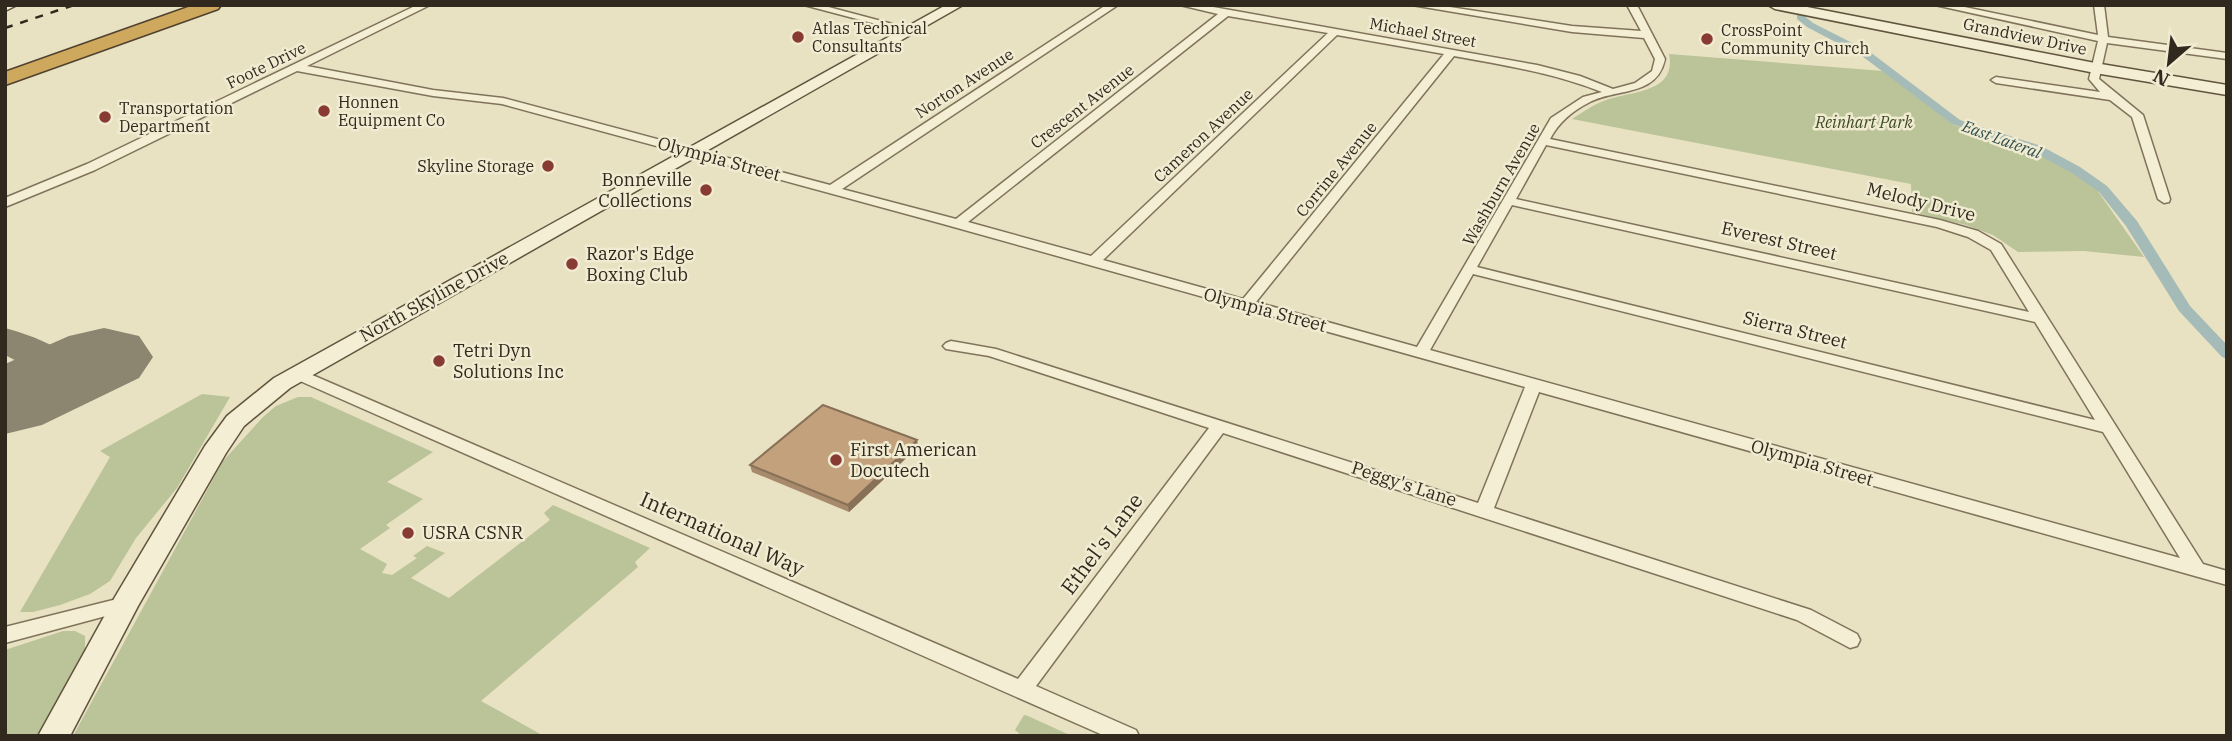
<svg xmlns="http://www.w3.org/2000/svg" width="2232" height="741" viewBox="0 0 2232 741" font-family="'IBM Plex Serif',serif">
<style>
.green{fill:#bac498}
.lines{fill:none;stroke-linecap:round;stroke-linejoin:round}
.canal{fill:#a4bbb7;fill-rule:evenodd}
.taxiway{fill:#8c8570;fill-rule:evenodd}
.runway{fill:#8c8570;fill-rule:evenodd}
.street-casing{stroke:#80735b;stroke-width:3}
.secondary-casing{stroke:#61543f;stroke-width:3}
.highway-casing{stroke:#4e412f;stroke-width:3}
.street{fill:#f4eed4;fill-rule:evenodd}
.secondary{fill:#f4eed4;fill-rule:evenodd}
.highway{fill:#cea85c;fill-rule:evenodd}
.rail{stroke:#31291e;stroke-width:2.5;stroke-dasharray:8 8;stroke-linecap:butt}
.wall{fill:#a78a6b}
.shaded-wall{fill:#887157}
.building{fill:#c2a17c;stroke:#887157;stroke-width:2}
.poi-dot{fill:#873b33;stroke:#f0ebd1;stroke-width:2.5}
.labels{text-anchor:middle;stroke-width:5;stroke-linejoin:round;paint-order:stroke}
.far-poi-label{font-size:16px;fill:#31291e;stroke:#f0ebd1;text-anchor:start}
.far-street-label{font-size:16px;fill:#31291e;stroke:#f0ebd1}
.far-park-label{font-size:16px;font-style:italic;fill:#3e4b27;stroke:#f0ebd1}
.far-water-label{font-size:16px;font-style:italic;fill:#2f4e4f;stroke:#f0ebd1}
.street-label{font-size:18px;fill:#31291e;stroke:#f0ebd1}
.poi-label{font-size:18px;fill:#31291e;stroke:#f0ebd1;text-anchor:start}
.near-street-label{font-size:21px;fill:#31291e;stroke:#f0ebd1}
</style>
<rect width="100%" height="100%" fill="#e8e1c2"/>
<path class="green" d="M 1669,54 L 1883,71 L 1954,125 L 2049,157 L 2090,180 L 2144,257 L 2084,251 L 2018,252 L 1993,235 L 1966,225 L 1912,212 L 1911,184 L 1572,119 C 1583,112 1594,104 1606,100 C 1632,91 1677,93 1669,54 Z
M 202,394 L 230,397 L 177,488 L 136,538 L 110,581 L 90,594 L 60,605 L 33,612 L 20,612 L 110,457 L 100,451 Z
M 298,397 L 311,397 L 433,452 L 387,482 L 423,499 L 386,525 L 390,528 L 360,549 L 387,564 L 382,573 L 392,575 L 417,558 L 413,556 L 427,546 L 445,553 L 411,578 L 449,598 L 550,520 L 544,513 L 553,505 L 650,548 L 635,562 L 638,567 L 481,701 L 544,736 L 73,736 L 223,461 L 263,417 L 276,406 Z
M 63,631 L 75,631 L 85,636 L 85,650 L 37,736 L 5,736 L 5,650 Z
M 1024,715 L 1028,716 L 1072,736 L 1022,736 L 1015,730 Z"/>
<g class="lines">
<path class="canal" d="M 1797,15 L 1803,15 L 1813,23 L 1870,52 L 1960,120 L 2041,146 L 2080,167 L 2107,186 L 2137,221 L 2190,306 L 2227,345 L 2227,359 L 2222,357 L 2179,311 L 2126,226 L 2099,192 L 2072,173 L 2033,152 L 1952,124 L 1862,56 L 1807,27 L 1797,19 Z"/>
<path class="taxiway" d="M 5,328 C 27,334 63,346 76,365 C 68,390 51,401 26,395 L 20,386 L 34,370 L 5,355 Z"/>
<path class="runway" d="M 104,328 L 139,336 L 153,357 L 139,378 L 42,425 L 5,434 L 5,364 L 69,336 Z"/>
<defs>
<path id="street" d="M 417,5 L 430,5 L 307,66 L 433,90 L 503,98 L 830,185 L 1106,5 L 1118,5 L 842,189 L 956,219 L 1218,14 L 1180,5 L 1202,5 L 1537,65 L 1580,76 L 1613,89 L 1635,83 L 1652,71 L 1655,59 L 1644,38 L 1572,32 L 1412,5 L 1437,5 L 1572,26 L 1641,31 L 1627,5 L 1637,5 L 1665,59 C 1657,97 1617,88 1590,102 C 1572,111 1559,122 1550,139 L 1940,220 L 1978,231 L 2001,244 L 2203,564 L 2227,571 L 2227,585 L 1539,392 L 1494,508 L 1811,610 L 1857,634 L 1860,640 L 1857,646 L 1850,648 L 1797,620 L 1223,433 L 1036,686 L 1136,730 L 1139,736 L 1105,736 L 291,377 L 289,374 L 297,369 L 303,371 L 1018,679 L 1209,428 L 989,356 L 946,349 L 943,346 L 946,343 L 951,341 L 996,349 L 1478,503 L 1525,387 L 943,224 L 502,104 L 433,96 L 297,71 L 95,170 L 5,207 L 5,198 L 87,164 ZM 1228,16 L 1328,33 L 1091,256 L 968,222 ZM 1337,35 L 1444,54 L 1243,299 L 1103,260 ZM 1454,56 C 1504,65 1554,73 1602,92 L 1583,97 L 1551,118 L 1417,347 L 1256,302 ZM 1546,145 L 1937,227 L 1968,237 L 1991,250 L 2029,312 L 1516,199 ZM 1512,205 L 2035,322 L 2095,420 L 1477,267 ZM 1473,274 L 2103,432 L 2180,558 L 1430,350 Z
M 804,5 L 821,5 L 915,30 L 910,33 Z
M 1935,5 L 1955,5 L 2098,35 L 2094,5 L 2104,5 L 2108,37 L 2227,53 L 2227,59 L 2107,43 L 2099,79 L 2143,115 L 2170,199 L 2169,202 L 2164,203 L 2158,199 L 2132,117 L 2110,100 L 1996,83 L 1991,80 L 1996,77 L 2100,92 L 2089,79 L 2098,41 Z
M 125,597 L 132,599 L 135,604 L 132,609 L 5,643 L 5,627 Z"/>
<path id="secondary" d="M 5,5 L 17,5 L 5,11 Z
M 946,5 L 963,5 L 290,388 L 244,426 L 226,453 L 138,606 L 70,736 L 38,736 L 115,597 L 205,446 L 227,416 L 274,378 Z
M 1768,5 L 1797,5 L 2095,63 L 2227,85 L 2227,95 L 2095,73 L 1775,9 Z"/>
<path id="highway" d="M 194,5 L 221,5 L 218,9 L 5,85 L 5,72 Z"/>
</defs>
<use href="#street" class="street-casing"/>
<use href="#secondary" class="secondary-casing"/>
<use href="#highway" class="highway-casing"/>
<use href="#street" class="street"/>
<use href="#secondary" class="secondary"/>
<use href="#highway" class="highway"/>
<path class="rail" d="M 5,28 L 74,5"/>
</g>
<path class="wall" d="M 917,440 L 918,447 L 849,512 L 752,472 L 750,465 Z"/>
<path class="shaded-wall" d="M 917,440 L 918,447 L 849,512 L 848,505 Z"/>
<path class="building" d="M 823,405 L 917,440 L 848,505 L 750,465 Z"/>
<g class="poi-dot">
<circle cx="798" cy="37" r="7"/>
<circle cx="1707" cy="39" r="7"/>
<circle cx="324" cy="111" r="7"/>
<circle cx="105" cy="117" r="7"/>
<circle cx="548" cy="166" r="7"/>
<circle cx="706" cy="190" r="7"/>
<circle cx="572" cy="264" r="7"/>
<circle cx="439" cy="361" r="7"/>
<circle cx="836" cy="460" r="7"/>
<circle cx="408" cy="533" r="7"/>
</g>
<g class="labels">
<g class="far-poi-label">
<text x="812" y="34">Atlas Technical<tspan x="812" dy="18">Consultants</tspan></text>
<text x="1721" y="36">CrossPoint<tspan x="1721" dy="18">Community Church</tspan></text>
<text x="338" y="108">Honnen<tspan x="338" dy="18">Equipment Co</tspan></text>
<text x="119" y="114">Transportation<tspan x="119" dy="18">Department</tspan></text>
<text x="534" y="172" text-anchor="end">Skyline Storage</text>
</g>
<g class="far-street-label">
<text transform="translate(1423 32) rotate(10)" y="6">Michael Street</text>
<text transform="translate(2025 36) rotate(12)" y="6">Grandview Drive</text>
<text transform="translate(266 65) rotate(-26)" y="6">Foote Drive</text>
<text transform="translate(964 83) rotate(-33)" y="6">Norton Avenue</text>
<text transform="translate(1082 106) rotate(-38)" y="6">Crescent Avenue</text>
<text transform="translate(1203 135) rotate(-43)" y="6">Cameron Avenue</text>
<text transform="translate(1336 169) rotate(-51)" y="6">Corrine Avenue</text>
<text transform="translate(1501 184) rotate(-60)" y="6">Washburn Avenue</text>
</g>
<g class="far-park-label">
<text x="1864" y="128">Reinhart Park</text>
</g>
<g class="far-water-label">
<text transform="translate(2002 139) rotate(20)" y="6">East Lateral</text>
</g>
<g class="street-label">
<text transform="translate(719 159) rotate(15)" y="6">Olympia Street</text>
<text transform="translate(1921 202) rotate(14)" y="6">Melody Drive</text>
<text transform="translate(1779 241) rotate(13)" y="6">Everest Street</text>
<text transform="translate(434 297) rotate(-29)" y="6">North Skyline Drive</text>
<text transform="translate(1265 310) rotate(15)" y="6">Olympia Street</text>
<text transform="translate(1795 330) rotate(14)" y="6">Sierra Street</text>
<text transform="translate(1812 463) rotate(16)" y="6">Olympia Street</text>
<text transform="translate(1404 484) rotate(18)" y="6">Peggy's Lane</text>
</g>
<g class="poi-label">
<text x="692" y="186" text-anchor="end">Bonneville<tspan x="692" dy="21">Collections</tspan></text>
<text x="586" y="260">Razor's Edge<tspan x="586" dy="21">Boxing Club</tspan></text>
<text x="453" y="357">Tetri Dyn<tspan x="453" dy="21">Solutions Inc</tspan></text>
<text x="850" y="456">First American<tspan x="850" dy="21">Docutech</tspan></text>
<text x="422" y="539">USRA CSNR</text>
</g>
<g class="near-street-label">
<text transform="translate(722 534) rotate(24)" y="7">International Way</text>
<text transform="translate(1102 544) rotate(-53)" y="7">Ethel's Lane</text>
</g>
</g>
<rect width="2232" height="741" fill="none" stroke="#31291e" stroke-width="14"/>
<g transform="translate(2169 63) rotate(208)" stroke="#f0ebd1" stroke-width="5" paint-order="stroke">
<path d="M0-5L12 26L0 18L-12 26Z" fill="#31291e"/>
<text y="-10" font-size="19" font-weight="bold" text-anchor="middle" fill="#31291e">N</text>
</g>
</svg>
